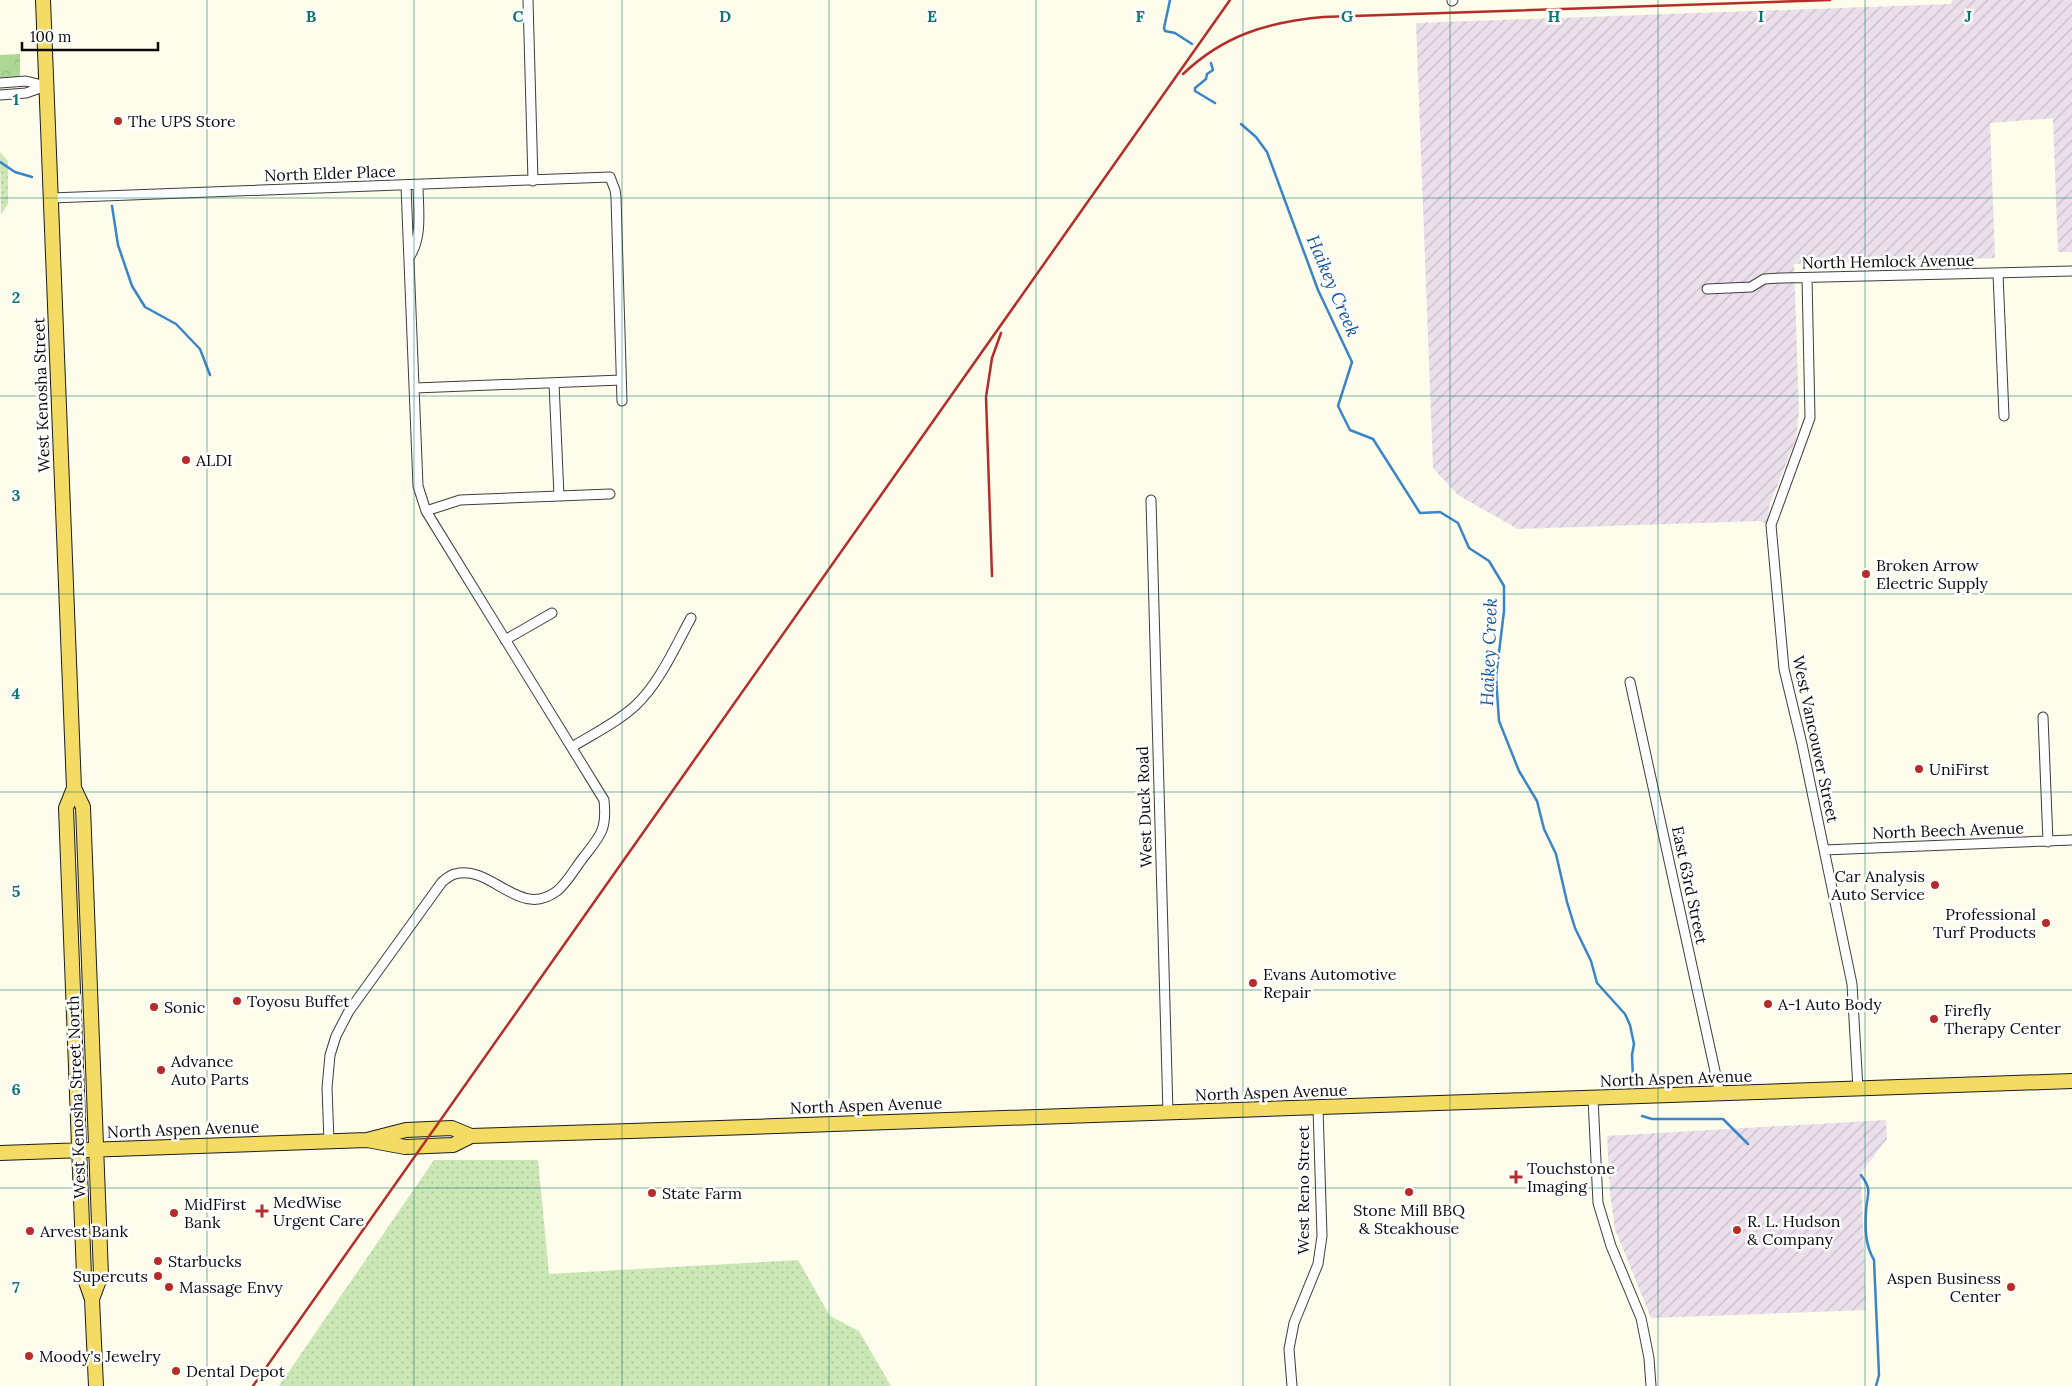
<svg xmlns="http://www.w3.org/2000/svg" width="2072" height="1386" viewBox="0 0 2072 1386" font-family="Lora,serif">
<style>
.industrial{fill:url(#industrial-furrows)}
.grass{fill:url(#grass-dots)}
.forest{fill:url(#forest-crowns)}
.lines{fill:none;stroke-linecap:round;stroke-linejoin:round}
.stream{stroke:#3a85c9;stroke-width:2.5}
.street-casing{stroke:#3e3e3e;stroke-width:11}
.primary-casing{stroke:#1c1c1c;stroke-width:16}
.street{stroke:#fff;stroke-width:9}
.primary{stroke:#f4dc64;stroke-width:14}
.rail{stroke:#b62c28;stroke-width:2.5}
.grid{fill:none;stroke:#0f766e;stroke-width:1;stroke-opacity:0.55}
.poi-dot{fill:#b62c28;stroke:#fff;stroke-width:2}
.labels{text-anchor:middle;stroke-width:5;stroke-linejoin:round;paint-order:stroke}
.poi-label{font-size:16px;fill:#0b0b0b;stroke:#fff;text-anchor:start}
.street-label{font-size:16px;fill:#0b0b0b;stroke:#fff}
.water-label{font-size:18px;font-style:italic;fill:#195798;stroke:#fff}
.grid-label{font-size:16px;text-anchor:middle;font-weight:bold;fill:#0f766e;stroke:#fff;stroke-width:5;stroke-linejoin:round;paint-order:stroke}
</style>
<defs>
<pattern id="industrial-furrows" width="10" height="10" patternUnits="userSpaceOnUse" patternTransform="scale(1.25)"><rect width="10" height="10" fill="#eadfea"/><path d="M-1 1l2-2M0 10L10 0M9 11l2-2" fill="none" stroke="#c7bec7"/></pattern>
<pattern id="grass-dots" width="8" height="8" patternUnits="userSpaceOnUse" patternTransform="scale(1.25)"><rect width="8" height="8" fill="#cbe7b6"/><path d="M2 2h.1M6 6h.1" fill="none" stroke="#adc59b" stroke-width="1.8" stroke-linecap="round"/></pattern>
<pattern id="forest-crowns" width="20" height="18" patternUnits="userSpaceOnUse" patternTransform="scale(1.25)"><rect width="20" height="18" fill="#aed795"/><path d="M2 6a3 3 0 1 1 6 0M12 15a3 3 0 1 1 6 0" fill="none" stroke="#94b77f"/></pattern>
</defs>
<rect width="100%" height="100%" fill="#fefcea"/>
<path class="industrial" d="M 1952,0 L 2072,0 L 2072,252 L 2058,252 L 2053,118 L 1990,123 L 1995,258 L 1794,264 L 1799,411 L 1796,439 L 1769,506 L 1768,524 L 1759,521 L 1518,529 L 1458,495 L 1433,468 L 1416,23 L 1951,4 Z
M 1886,1120 L 1887,1139 L 1861,1173 L 1866,1310 L 1651,1318 L 1615,1229 L 1610,1193 L 1607,1136 Z"/>
<path class="grass" d="M 0,152 L 8,161 L 8,204 L 1,214 Z
M 434,1160 L 538,1160 L 549,1274 L 798,1260 L 830,1316 L 859,1331 L 891,1386 L 279,1386 Z"/>
<path class="forest" d="M 20,54 L 20,77 L 0,80 L 0,55 Z"/>
<g class="lines">
<path class="stream" d="M 1170,0 L 1164,28 L 1165,31 L 1175,33 L 1192,44
M 1211,63 L 1213,70 L 1207,74 L 1206,79 L 1195,88 L 1195,91 L 1215,103
M 1241,124 L 1256,137 L 1267,152 L 1318,290 L 1352,362 L 1338,406 L 1350,430 L 1373,439 L 1420,513 L 1440,512 L 1458,523 L 1469,548 L 1489,561 L 1504,586 L 1504,611 L 1496,677 L 1499,721 L 1519,771 L 1537,801 L 1544,829 L 1556,854 L 1567,902 L 1575,928 L 1591,961 L 1597,983 L 1625,1014 L 1630,1025 L 1634,1044 L 1632,1055 L 1633,1079
M 0,162 L 15,172 L 32,177
M 112,206 L 118,245 L 132,286 L 145,307 L 176,324 L 200,349 L 210,375
M 1642,1116 L 1652,1119 L 1723,1119 L 1748,1144
M 1861,1175 C 1873,1191 1867,1193 1866,1211 C 1865,1228 1865,1245 1874,1260 L 1879,1375 L 1876,1386"/>
<defs>
<path id="street" d="M 528,0 L 533,181
M 1452,1 L 1453,0
M 0,83 L 26,81 L 46,86
M 0,95 L 26,93 L 46,86
M 51,198 L 610,177 L 615,190 L 616,197 L 622,401
M 410,256 C 423,236 418,208 418,185
M 1998,274 L 2004,416
M 1807,278 L 1810,418 L 1771,525 L 1784,669 L 1802,744 L 1852,984 L 1858,1089
M 1707,289 L 1751,287 L 1764,279 L 1782,278 L 2072,271
M 554,383 L 559,496
M 415,388 L 621,380
M 1151,500 L 1168,1113
M 426,511 L 460,500 L 610,494
M 505,640 L 552,613
M 1630,682 L 1720,1094
M 2043,717 L 2048,842
M 572,747 C 593,734 618,722 636,705 C 660,682 675,647 691,618
M 1824,850 L 2072,840
M 1593,1098 L 1598,1203 L 1611,1246 L 1641,1318 L 1649,1358 L 1651,1386
M 329,1141 L 327,1088 L 330,1055 L 336,1036 L 349,1011 L 442,882 C 446,879 450,875 455,874 C 492,864 519,920 557,891 C 567,883 575,868 583,858 C 601,835 607,830 604,800 L 426,511 L 418,486 L 406,186
M 1292,1386 L 1289,1349 L 1294,1323 L 1318,1264 L 1322,1236 L 1318,1108"/>
<path id="primary" d="M 43,0 L 74,788 L 66,808 L 84,1276 L 92,1299 L 96,1386
M 74,788 L 83,807 L 101,1275 L 92,1299
M 367,1140 L 406,1130 L 452,1128 L 471,1136 L 631,1131 L 2072,1081
M 0,1153 L 367,1140 L 405,1147 L 453,1145 L 471,1136"/>
</defs>
<use href="#street" class="street-casing"/>
<use href="#primary" class="primary-casing"/>
<use href="#street" class="street"/>
<use href="#primary" class="primary"/>
<path class="rail" d="M 1183,74 C 1224,35 1268,22 1323,17 L 1830,0
M 992,576 L 986,397 L 992,358 L 1001,333
M 253,1386 L 1230,0"/>
</g>
<path class="grid" d="M 207,0 L 207,1386M 414,0 L 414,1386M 622,0 L 622,1386M 829,0 L 829,1386M 1036,0 L 1036,1386M 1243,0 L 1243,1386M 1450,0 L 1450,1386M 1658,0 L 1658,1386M 1865,0 L 1865,1386M 0,198 L 2072,198M 0,396 L 2072,396M 0,594 L 2072,594M 0,792 L 2072,792M 0,990 L 2072,990M 0,1188 L 2072,1188"/>
<g class="poi-dot">
<circle cx="118" cy="121" r="5"/>
<circle cx="186" cy="460" r="5"/>
<circle cx="1866" cy="574" r="5"/>
<circle cx="1919" cy="769" r="5"/>
<circle cx="1935" cy="885" r="5"/>
<circle cx="2046" cy="923" r="5"/>
<circle cx="1253" cy="983" r="5"/>
<circle cx="237" cy="1001" r="5"/>
<circle cx="1768" cy="1004" r="5"/>
<circle cx="154" cy="1007" r="5"/>
<circle cx="1934" cy="1019" r="5"/>
<circle cx="161" cy="1070" r="5"/>
<path d="M1513.5 1169.5h5v5h5v5h-5v5h-5v-5h-5v-5h5z"/>
<circle cx="1409" cy="1192" r="5"/>
<circle cx="652" cy="1193" r="5"/>
<path d="M259.5 1203.5h5v5h5v5h-5v5h-5v-5h-5v-5h5z"/>
<circle cx="174" cy="1213" r="5"/>
<circle cx="1737" cy="1230" r="5"/>
<circle cx="30" cy="1231" r="5"/>
<circle cx="158" cy="1261" r="5"/>
<circle cx="158" cy="1276" r="5"/>
<circle cx="169" cy="1287" r="5"/>
<circle cx="2011" cy="1287" r="5"/>
<circle cx="29" cy="1356" r="5"/>
<circle cx="176" cy="1371" r="5"/>
</g>
<g class="labels">
<g class="poi-label">
<text x="128" y="127">The UPS Store</text>
<text x="196" y="466">ALDI</text>
<text x="1876" y="571">Broken Arrow<tspan x="1876" dy="18">Electric Supply</tspan></text>
<text x="1929" y="775">UniFirst</text>
<text x="1925" y="882" text-anchor="end">Car Analysis<tspan x="1925" dy="18">Auto Service</tspan></text>
<text x="2036" y="920" text-anchor="end">Professional<tspan x="2036" dy="18">Turf Products</tspan></text>
<text x="1263" y="980">Evans Automotive<tspan x="1263" dy="18">Repair</tspan></text>
<text x="247" y="1007">Toyosu Buffet</text>
<text x="1778" y="1010">A-1 Auto Body</text>
<text x="164" y="1013">Sonic</text>
<text x="1944" y="1016">Firefly<tspan x="1944" dy="18">Therapy Center</tspan></text>
<text x="171" y="1067">Advance<tspan x="171" dy="18">Auto Parts</tspan></text>
<text x="1527" y="1174">Touchstone<tspan x="1527" dy="18">Imaging</tspan></text>
<text x="662" y="1199">State Farm</text>
<text x="273" y="1208">MedWise<tspan x="273" dy="18">Urgent Care</tspan></text>
<text x="184" y="1210">MidFirst<tspan x="184" dy="18">Bank</tspan></text>
<text x="1409" y="1216" text-anchor="middle">Stone Mill BBQ<tspan x="1409" dy="18">&amp; Steakhouse</tspan></text>
<text x="1747" y="1227">R. L. Hudson<tspan x="1747" dy="18">&amp; Company</tspan></text>
<text x="40" y="1237">Arvest Bank</text>
<text x="168" y="1267">Starbucks</text>
<text x="148" y="1282" text-anchor="end">Supercuts</text>
<text x="2001" y="1284" text-anchor="end">Aspen Business<tspan x="2001" dy="18">Center</tspan></text>
<text x="179" y="1293">Massage Envy</text>
<text x="39" y="1362">Moody's Jewelry</text>
<text x="186" y="1377">Dental Depot</text>
</g>
<g class="street-label">
<text transform="translate(330 173) rotate(-2)" y="6">North Elder Place</text>
<text transform="translate(1888 261) rotate(-1)" y="6">North Hemlock Avenue</text>
<text transform="translate(41 395) rotate(-92)" y="6">West Kenosha Street</text>
<text transform="translate(1816 739) rotate(78)" y="6">West Vancouver Street</text>
<text transform="translate(1144 807) rotate(-92)" y="6">West Duck Road</text>
<text transform="translate(1948 830) rotate(-2)" y="6">North Beech Avenue</text>
<text transform="translate(1690 885) rotate(78)" y="6">East 63rd Street</text>
<text transform="translate(1676 1078) rotate(-2)" y="6">North Aspen Avenue</text>
<text transform="translate(1271 1092) rotate(-2)" y="6">North Aspen Avenue</text>
<text transform="translate(76 1097) rotate(-92)" y="6">West Kenosha Street North</text>
<text transform="translate(866 1105) rotate(-2)" y="6">North Aspen Avenue</text>
<text transform="translate(183 1129) rotate(-2)" y="6">North Aspen Avenue</text>
<text transform="translate(1303 1190) rotate(-90)" y="6">West Reno Street</text>
</g>
<g class="water-label">
<text transform="translate(1333 286) rotate(67)" y="6">Haikey Creek</text>
<text transform="translate(1489 652) rotate(-88)" y="6">Haikey Creek</text>
</g>
</g>
<g class="grid-label">
<text x="311" y="22">B</text>
<text x="518" y="22">C</text>
<text x="725" y="22">D</text>
<text x="932" y="22">E</text>
<text x="1140" y="22">F</text>
<text x="1347" y="22">G</text>
<text x="1554" y="22">H</text>
<text x="1761" y="22">I</text>
<text x="1968" y="22">J</text>
<text x="16" y="105">1</text>
<text x="16" y="303">2</text>
<text x="16" y="501">3</text>
<text x="16" y="699">4</text>
<text x="16" y="897">5</text>
<text x="16" y="1095">6</text>
<text x="16" y="1293">7</text>
</g>
<path d="M22 42v8h136v-8" fill="none" stroke="#0b0b0b" stroke-width="2.5"/>
<text x="30" y="42" font-size="15" fill="#0b0b0b" stroke="#ffffff" stroke-width="4" paint-order="stroke">100 m</text>
</svg>
